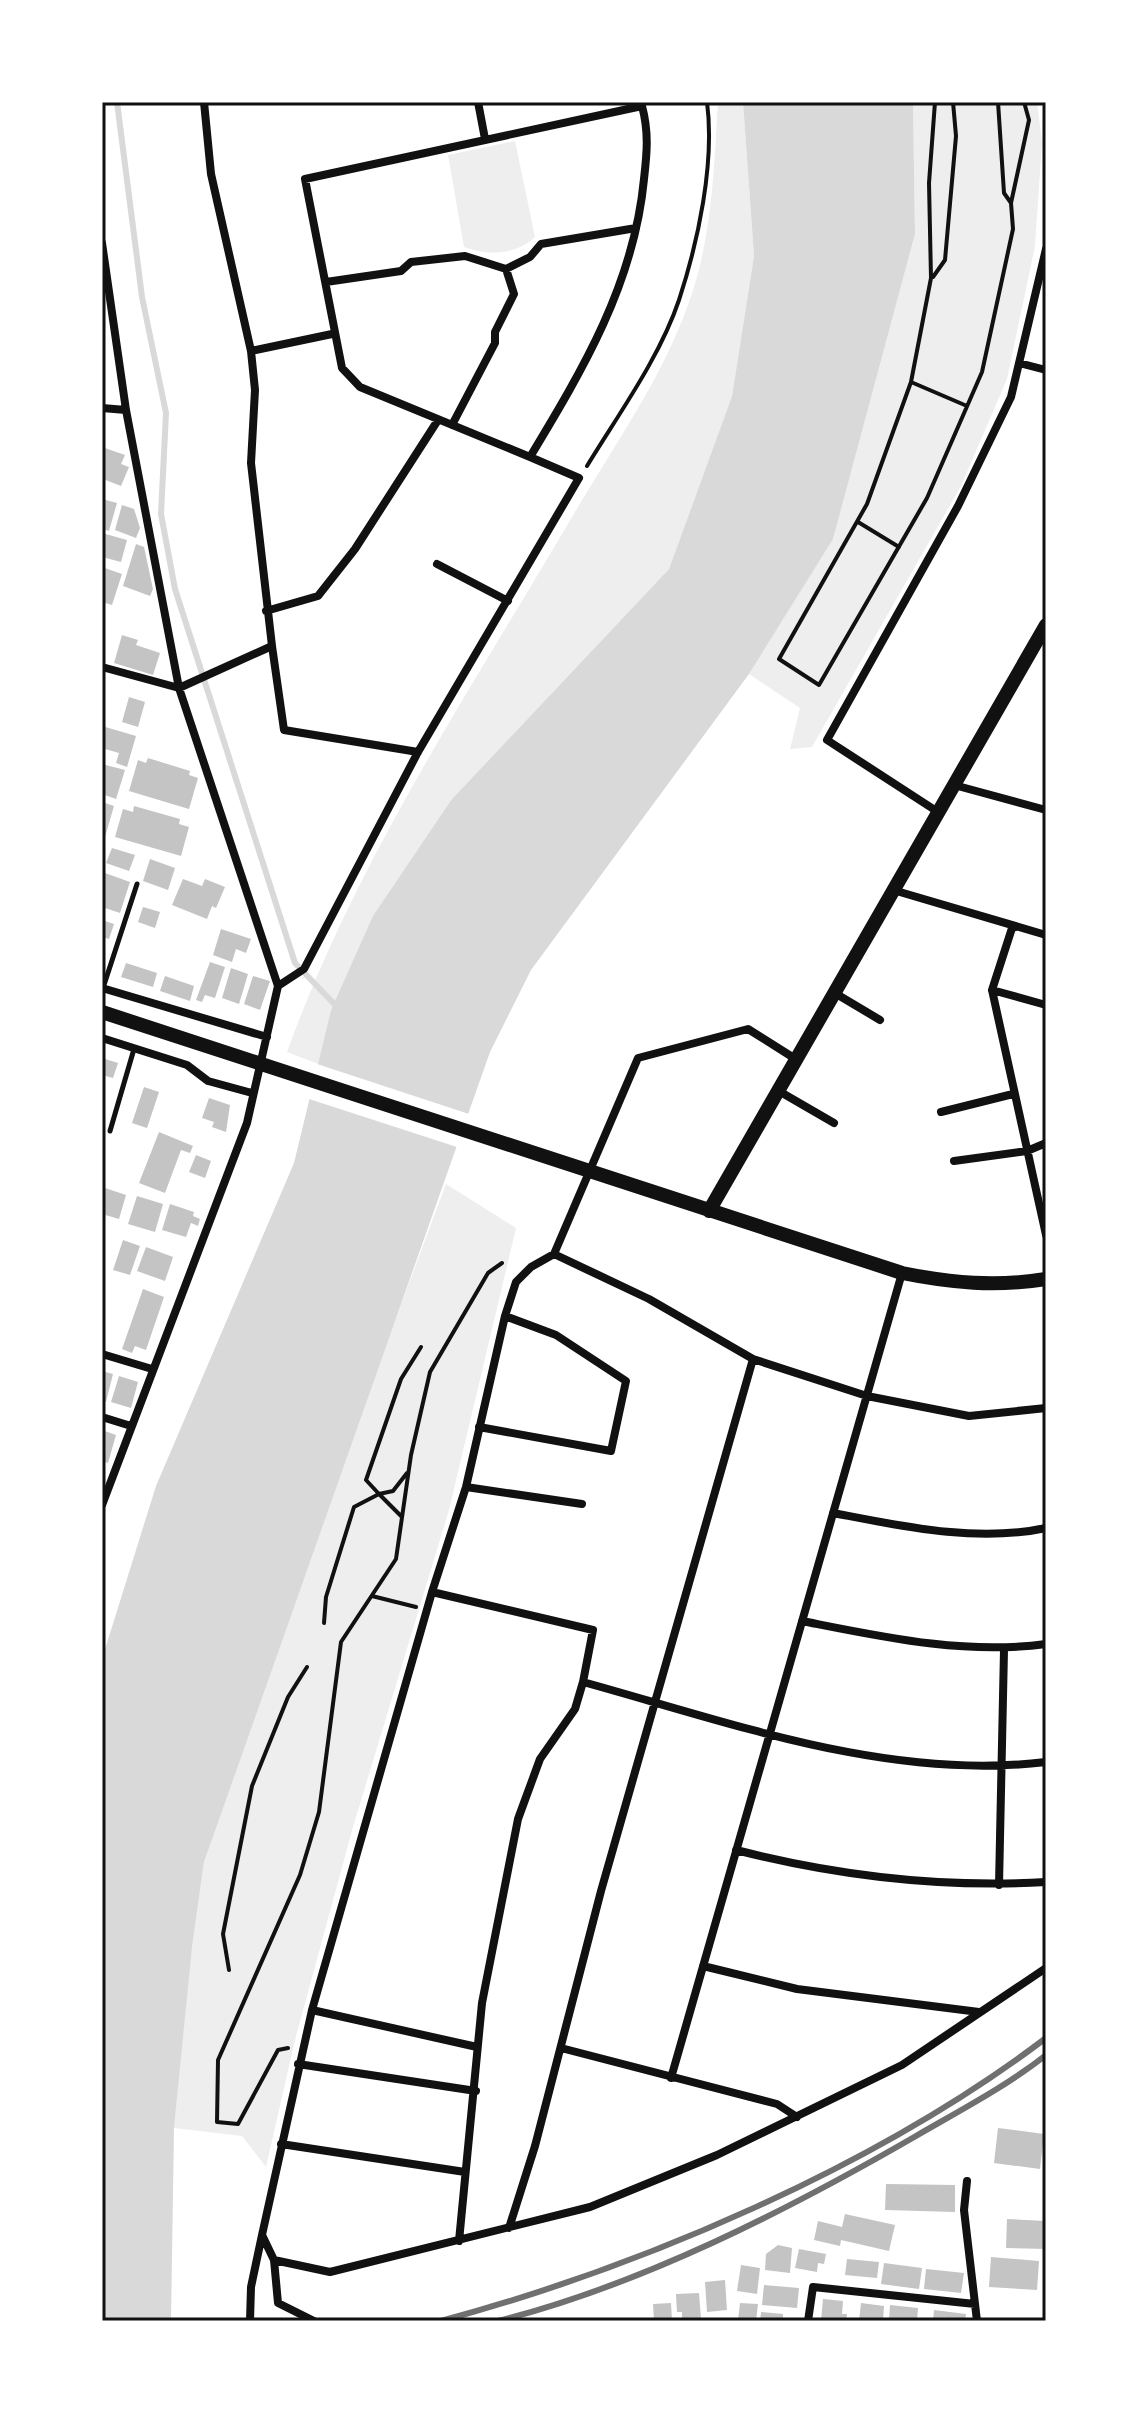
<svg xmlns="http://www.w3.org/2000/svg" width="1148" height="2423" viewBox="0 0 1148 2423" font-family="'Nunito Sans',sans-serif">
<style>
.green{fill:#eee}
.water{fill:#d9d9d9}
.pier{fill:#fff}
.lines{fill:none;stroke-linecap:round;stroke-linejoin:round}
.stream{stroke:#d9d9d9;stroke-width:6}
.building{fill:#c4c4c4}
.path{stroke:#111;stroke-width:4}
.service{stroke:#111;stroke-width:5}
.minor{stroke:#111;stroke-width:8}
.tertiary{stroke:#111;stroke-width:14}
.rail{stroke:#707070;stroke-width:6}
.neatline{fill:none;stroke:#111;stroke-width:3}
</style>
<rect width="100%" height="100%" fill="#fff"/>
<path class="green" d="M 718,102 L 743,102 L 754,256 L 732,396 L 669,569 L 452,799 L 331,1010 L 318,1064 L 287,1052 C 356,860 472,688 575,512 C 614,446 662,378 688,305 C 712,240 714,170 718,102 Z
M 913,102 L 1037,102 L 1042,142 L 1035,246 L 1007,379 L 961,486 L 812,747 L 790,749 L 800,708 L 749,674 L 833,538 L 915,234 Z
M 515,141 L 535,237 C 516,255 487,256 464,247 L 448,155 Z
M 446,1184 L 516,1228 L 449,1510 L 353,1827 L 295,2040 L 266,2167 L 242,2136 L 174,2128 L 190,1961 L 204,1862 L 309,1551 Z"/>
<path class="water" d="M 743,102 L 913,102 L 915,234 L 833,539 L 749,674 L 531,970 L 490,1052 L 204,1862 L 192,1947 L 174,2128 L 171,2321 L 102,2321 L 102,1659 L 156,1486 L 294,1163 L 331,1010 L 373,916 L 452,799 L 669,569 L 732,396 L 754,256 Z"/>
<path class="pier" d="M 314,1063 L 472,1115 L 460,1148 L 306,1098 Z"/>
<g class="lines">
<path class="stream" d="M 117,102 L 142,297 L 166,413 L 161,514 L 175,589 L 295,963 L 339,1009"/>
</g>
<path class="building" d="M 102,447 L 125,455 L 121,464 L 129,467 L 121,486 L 103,479 Z
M 102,499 L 117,503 L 109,531 L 102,529 Z
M 122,505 L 134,509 L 140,528 L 136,538 L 115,530 Z
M 102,533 L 127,540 L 121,562 L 102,557 Z
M 136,544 L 144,547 L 153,589 L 150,596 L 123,586 Z
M 102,567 L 122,574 L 112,605 L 102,602 Z
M 122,635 L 138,640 L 136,645 L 160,653 L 153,675 L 114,663 Z
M 129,697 L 145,702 L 138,727 L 122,722 Z
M 102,726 L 136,736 L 127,767 L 116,763 L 119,753 L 105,749 L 102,757 Z
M 148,758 L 190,771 L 189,775 L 198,778 L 189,809 L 129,791 L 138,760 L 146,763 Z
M 102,764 L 125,770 L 116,799 L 102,794 Z
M 102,802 L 114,806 L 103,844 L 102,844 Z
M 134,806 L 180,819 L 179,824 L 189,827 L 181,856 L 115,837 L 123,809 L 133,812 Z
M 112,848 L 135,855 L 129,871 L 106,863 Z
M 150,859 L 175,868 L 168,890 L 143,881 Z
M 105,873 L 130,882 L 120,913 L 102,907 Z
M 183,879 L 202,886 L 205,879 L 225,887 L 216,908 L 212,906 L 207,919 L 172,905 Z
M 143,907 L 160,912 L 155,928 L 138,922 Z
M 102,920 L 114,924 L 109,939 L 102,937 Z
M 221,929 L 251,939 L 246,953 L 236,949 L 232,962 L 213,955 Z
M 210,962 L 225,967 L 215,998 L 205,995 L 202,1002 L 196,1000 Z
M 126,963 L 157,973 L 153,987 L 121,977 Z
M 231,968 L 248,974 L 239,1004 L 222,998 Z
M 165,976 L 194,986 L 190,1001 L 160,991 Z
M 253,976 L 270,981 L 260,1010 L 244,1004 Z
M 102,1058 L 118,1063 L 113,1078 L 102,1075 Z
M 144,1087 L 159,1092 L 147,1128 L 132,1123 Z
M 209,1098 L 230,1105 L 226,1132 L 212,1127 L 214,1122 L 202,1118 Z
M 159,1132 L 193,1146 L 190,1153 L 181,1150 L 165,1193 L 139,1183 Z
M 196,1155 L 211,1161 L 205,1178 L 189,1172 Z
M 102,1187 L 126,1195 L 119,1219 L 102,1214 Z
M 137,1196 L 163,1204 L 155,1232 L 128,1224 Z
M 170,1204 L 194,1212 L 193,1216 L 200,1219 L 198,1226 L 191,1223 L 186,1237 L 162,1230 Z
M 123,1240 L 140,1246 L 130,1275 L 113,1270 Z
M 146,1247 L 173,1257 L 165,1281 L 137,1271 Z
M 143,1289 L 164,1297 L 146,1350 L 135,1346 L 132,1353 L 122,1349 Z
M 102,1371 L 113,1374 L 106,1402 L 102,1401 Z
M 119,1376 L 138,1382 L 131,1408 L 111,1402 Z
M 102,1430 L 116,1435 L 108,1463 L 102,1461 Z
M 998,2128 L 1044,2134 L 1040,2169 L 994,2163 Z
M 886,2184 L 955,2185 L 955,2212 L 885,2210 Z
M 845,2214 L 895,2225 L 889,2251 L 841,2240 L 840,2246 L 814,2240 L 818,2221 L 842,2227 Z
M 1007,2219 L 1046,2221 L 1046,2249 L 1006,2248 Z
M 778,2245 L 792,2248 L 790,2273 L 765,2270 L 766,2254 Z
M 799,2249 L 826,2254 L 824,2264 L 818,2263 L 817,2272 L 795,2268 Z
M 991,2257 L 1039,2261 L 1037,2290 L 989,2287 Z
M 847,2259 L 879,2262 L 877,2278 L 845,2275 Z
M 884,2263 L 922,2268 L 919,2289 L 881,2284 Z
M 741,2265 L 760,2268 L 757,2294 L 737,2291 Z
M 926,2269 L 964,2273 L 961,2293 L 924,2289 Z
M 725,2280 L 727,2310 L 707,2312 L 705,2282 Z
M 764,2285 L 799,2288 L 797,2308 L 762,2305 Z
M 699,2293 L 701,2319 L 682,2320 L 682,2312 L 677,2312 L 676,2294 Z
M 823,2299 L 843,2301 L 842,2314 L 847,2314 L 846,2321 L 821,2321 Z
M 671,2303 L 672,2321 L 654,2321 L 653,2304 Z
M 740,2303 L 758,2304 L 756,2321 L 738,2321 Z
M 861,2303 L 884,2306 L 883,2321 L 859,2321 Z
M 890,2305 L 918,2308 L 917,2321 L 889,2321 Z
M 934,2310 L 966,2314 L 965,2321 L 933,2321 Z
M 761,2312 L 783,2314 L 783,2321 L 760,2321 Z"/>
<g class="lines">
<path class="path" d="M 935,102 L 929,183 L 931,278 L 911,382 L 867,504 L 779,659 L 819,685 L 927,498 L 982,372 L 1013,229 L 1011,203 L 1029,120 L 1024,102
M 998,102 L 1004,193 L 1011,203
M 933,277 L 945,260 L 956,136 L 953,102
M 911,382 L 967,406
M 587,466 C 618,415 660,357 679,300 C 698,242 715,163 707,102
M 858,522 L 899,547
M 407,1473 L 393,1491 L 379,1494 L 366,1480 L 401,1379 L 421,1347
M 372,1596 L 416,1607
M 324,1623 L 326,1597 L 354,1507 L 379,1494 L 402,1517
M 229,1970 L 223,1934 L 252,1786 L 288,1697 L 307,1667
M 288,2048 L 278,2050 L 238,2124 L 217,2122 L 218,2060 L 300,1875 L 319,1812 L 341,1642 L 396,1559 L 411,1455 L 430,1372 L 488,1273 L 502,1263"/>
<path class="service" d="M 103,988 L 137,884
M 110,1131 L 134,1049"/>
<path class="minor" d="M 478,102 L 485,139
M 642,106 C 649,132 647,153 644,179 C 634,284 583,369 530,457 L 360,387 L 342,368 L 305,179 Z
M 102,243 L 126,410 L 179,688 L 278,986 L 247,1123 L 102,1505
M 326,282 L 401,271 L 411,262 L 465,256 L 506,269 L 530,257 L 541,244 L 636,228
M 251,351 L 332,334
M 1019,363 L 1046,370
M 102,408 L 126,410
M 452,425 L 495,343 L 495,332 L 514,294 L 506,269
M 437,564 L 508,601
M 266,611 L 318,596 L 355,549 L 438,420
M 272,646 L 284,730 L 418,752
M 102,667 L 179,688 L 272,646 L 251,463 L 255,390 L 251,351 L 211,174 L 204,102
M 954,785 L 1046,810
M 938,812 L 827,740 L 958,506 L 1011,397 L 1046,249
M 893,890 L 1046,935
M 1013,925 L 992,990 L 1046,1235
M 278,986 L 304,969 L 418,752 L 579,478 L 530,457
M 102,988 L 267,1037
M 992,990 L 1046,1005
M 833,992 L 880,1020
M 102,1038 L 187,1065 L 208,1081 L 252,1093
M 777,1090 L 834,1123
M 941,1112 L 1013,1094
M 954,1161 L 1027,1151 L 1046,1143
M 554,1254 L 649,1299 L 753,1359 L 867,1396 L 969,1416 L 1046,1408
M 102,1354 L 152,1369
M 102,1417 L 131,1426
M 479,1427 L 611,1451 L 626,1381 L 556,1335 L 505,1316
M 466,1487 L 582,1504
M 833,1513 C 901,1526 977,1543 1046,1528
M 432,1592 L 593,1630 L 583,1682 C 732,1723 889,1781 1046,1762
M 802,1621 C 883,1637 964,1655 1046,1644
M 736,1850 C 838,1876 941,1888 1046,1882
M 999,1885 L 1004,1650
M 703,1966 L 797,1989 L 979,2012
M 312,2010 L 477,2047
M 561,2048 L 777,2104 L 797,2117
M 298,2064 L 476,2091
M 671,2078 L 902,1273
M 281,2144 L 465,2172
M 967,2181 L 964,2210 L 977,2321
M 509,2228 L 535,2146 L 601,1891 L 753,1359
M 459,2241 L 482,2003 L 518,1819 L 540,1759 L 575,1709 L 583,1682
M 274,2260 L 330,2272 L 590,2207 L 717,2155 L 902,2065 L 1046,1968
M 250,2321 L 251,2287 L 262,2235
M 314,2321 L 278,2303 L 274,2260 L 262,2235 L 312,2010 L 432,1592 L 466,1487 L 505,1316 L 516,1282 L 531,1267 L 554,1254 L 638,1058 L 748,1029 L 794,1058
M 808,2321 L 813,2287 L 975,2304"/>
<path class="tertiary" d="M 102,1012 L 902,1273 C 951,1283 996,1287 1046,1279
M 709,1211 L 1046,625"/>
<path class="rail" d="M 441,2321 C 644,2266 877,2166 1046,2038
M 498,2321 C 641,2285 788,2210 916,2136 C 959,2111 1007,2086 1046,2055"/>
</g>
<rect width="1148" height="2423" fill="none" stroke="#ffffff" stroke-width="208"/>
<rect x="104" y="104" width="940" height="2215" class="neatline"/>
</svg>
